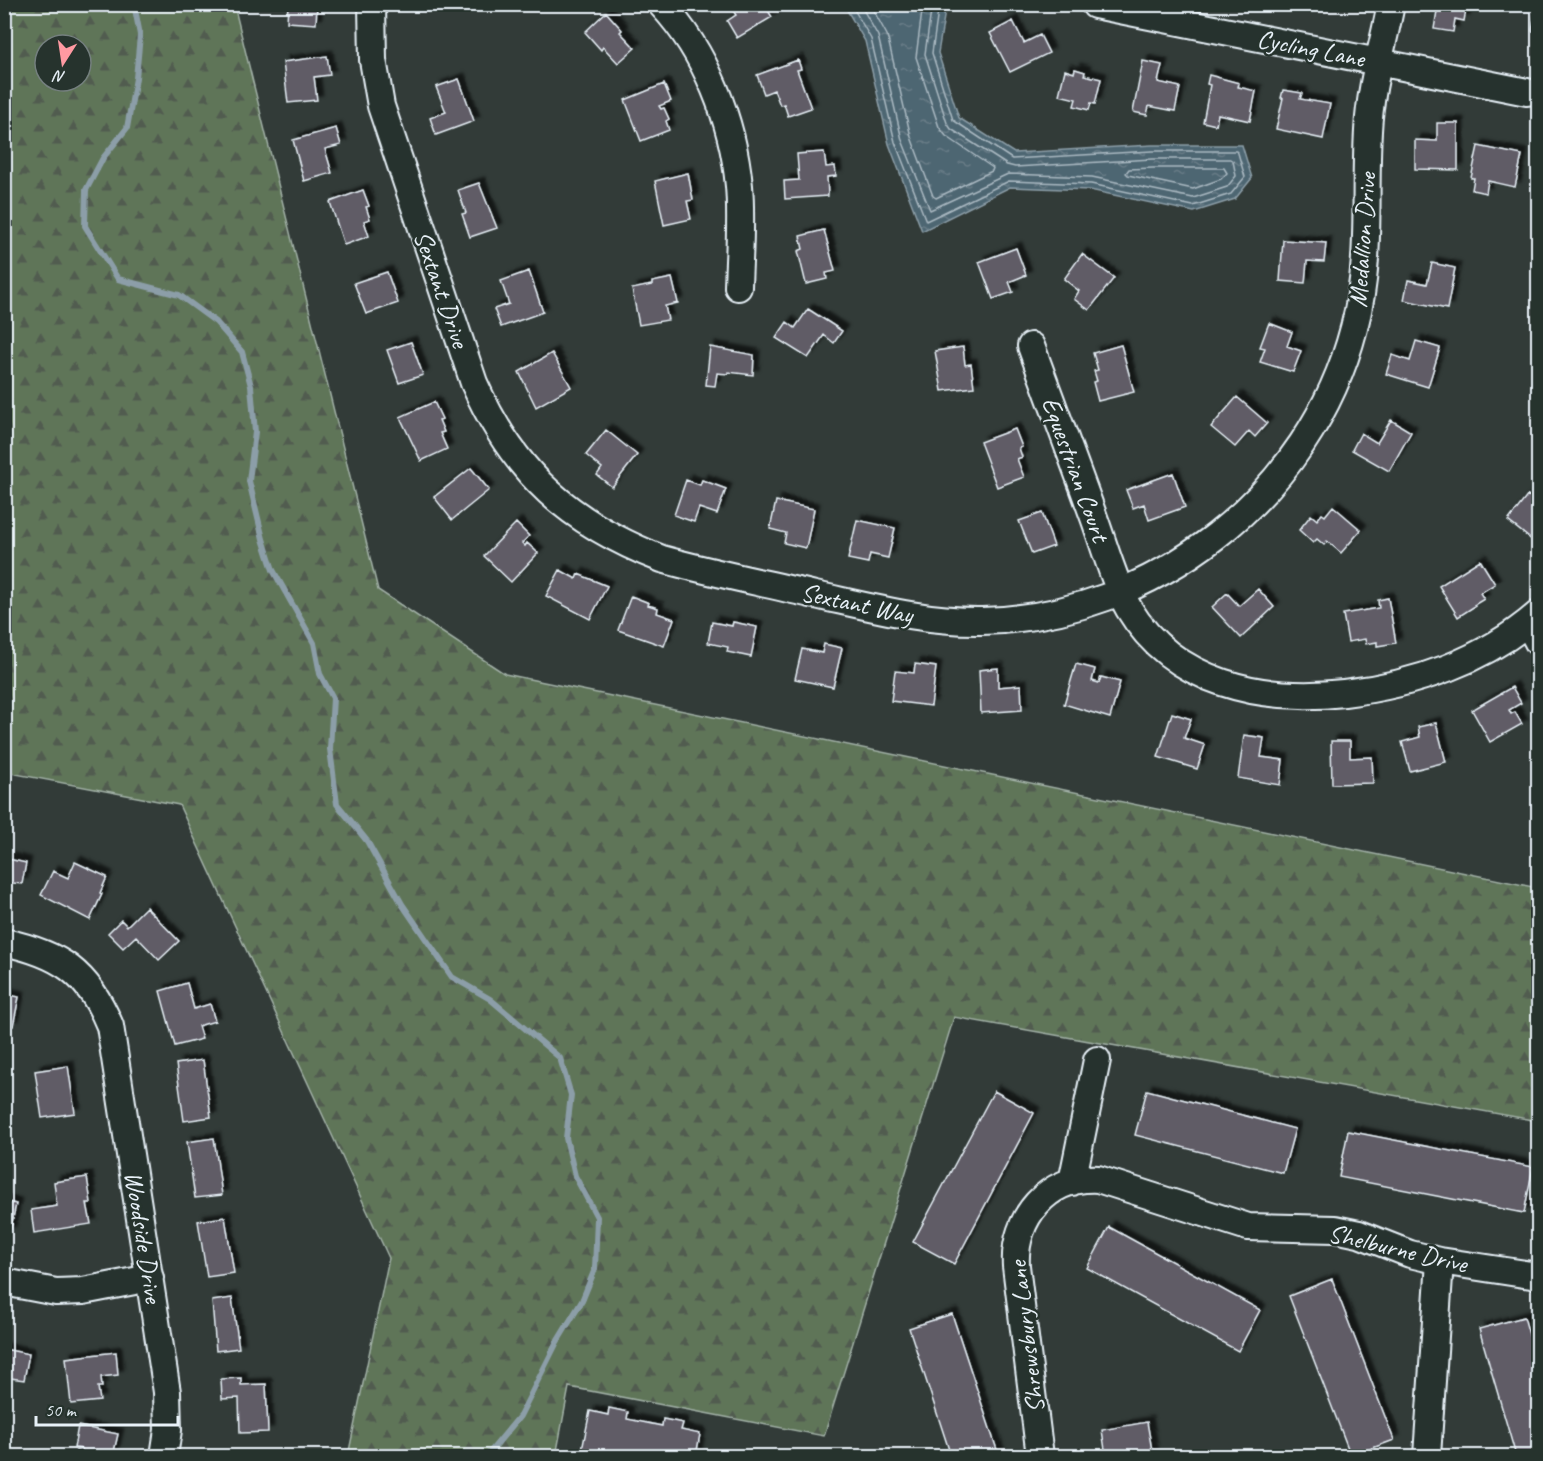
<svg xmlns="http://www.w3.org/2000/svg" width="1543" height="1461" viewBox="0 0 1543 1461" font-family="Caveat,sans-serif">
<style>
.forest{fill:url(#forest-firs);stroke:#a3b2a8;stroke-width:1.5;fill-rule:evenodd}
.water{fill:url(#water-ripples);stroke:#8c9ea8;stroke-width:1.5}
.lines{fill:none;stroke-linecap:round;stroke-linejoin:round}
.shore{stroke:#aab9c2;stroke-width:1.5}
.stream{stroke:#8c9ea8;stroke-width:6}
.building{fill:#605b66;stroke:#e8f1f8;stroke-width:1.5;filter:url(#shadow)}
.minor-casing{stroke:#e8f1f8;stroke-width:30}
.minor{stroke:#26332d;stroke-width:26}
.labels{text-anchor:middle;stroke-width:5;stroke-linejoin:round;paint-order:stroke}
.street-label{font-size:26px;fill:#e8f1f8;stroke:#26332d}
</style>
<defs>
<pattern id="forest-firs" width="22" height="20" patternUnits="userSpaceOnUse" patternTransform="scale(1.5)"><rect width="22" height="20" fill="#5e7458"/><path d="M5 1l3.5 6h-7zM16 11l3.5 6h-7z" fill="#515c50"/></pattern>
<pattern id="water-ripples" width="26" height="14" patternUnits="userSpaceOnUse" patternTransform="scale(1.5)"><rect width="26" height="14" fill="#4e6672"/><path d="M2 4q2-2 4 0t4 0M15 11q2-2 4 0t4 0" fill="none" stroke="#687c87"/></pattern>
<filter id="shadow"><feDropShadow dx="5.5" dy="-5.5" stdDeviation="1.5" flood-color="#0009"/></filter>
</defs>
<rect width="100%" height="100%" fill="#323b38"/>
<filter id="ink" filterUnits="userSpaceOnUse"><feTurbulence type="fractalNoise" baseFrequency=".0167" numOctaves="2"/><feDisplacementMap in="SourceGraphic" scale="12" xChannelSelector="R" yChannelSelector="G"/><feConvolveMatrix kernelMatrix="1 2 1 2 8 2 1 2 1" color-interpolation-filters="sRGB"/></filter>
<g filter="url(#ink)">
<path class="forest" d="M 4,5 L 234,5 L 378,590 L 505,674 L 1538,888 L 1538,1121 L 954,1017 L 824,1436 L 569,1387 L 556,1456 L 348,1456 L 389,1258 L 179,805 L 5,772 ZM 45,45 L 81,45 L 81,81 L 45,81 Z"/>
<path class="water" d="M 844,5 L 946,5 L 938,53 L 959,118 L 1014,153 L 1152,145 L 1242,145 L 1252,178 L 1235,199 L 1194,212 L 1090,190 L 1010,187 L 922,231 L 889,144 L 865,41 Z"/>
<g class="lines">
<path class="shore" d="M 851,4 L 871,39 L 895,142 L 926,221 L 1009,181 L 1091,184 L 1193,206 L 1231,194 L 1245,177 L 1238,153 L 1236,151 L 1152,151 L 1012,159 L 953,120 L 932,53 L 939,4
M 860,4 L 878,36 L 902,140 L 930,210 L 1008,174 L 1092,177 L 1193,198 L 1227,187 L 1236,176 L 1233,161 L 1230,159 L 1152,159 L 1015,167 L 1007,165 L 951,129 L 947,123 L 925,54 L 932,4
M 870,4 L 887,35 L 911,137 L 933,196 L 936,198 L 992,171 L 993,168 L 946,136 L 939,127 L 916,57 L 923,4
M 1153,168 L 1224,168 L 1227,173 L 1221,179 L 1193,189 L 1128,175 L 1126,173 L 1129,169 Z"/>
<path class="stream" d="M 134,4 L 140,35 L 136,78 L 127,128 L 103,158 L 86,190 L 85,226 L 118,279 L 179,295 L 216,322 L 242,352 L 251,386 L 255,432 L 249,481 L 263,539 L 273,570 L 314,643 L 320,674 L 333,698 L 330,749 L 337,804 L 367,841 L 402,904 L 452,977 L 490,999 L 560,1058 L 571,1095 L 566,1138 L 575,1176 L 597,1217 L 595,1269 L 582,1301 L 557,1342 L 520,1416 L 487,1456"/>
</g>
<path class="building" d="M 288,4 L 317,4 L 316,24 L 287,22 Z
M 729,4 L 764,4 L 772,17 L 737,38 L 727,21 L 736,15 Z
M 1441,4 L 1467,4 L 1464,21 L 1455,19 L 1453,32 L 1434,29 L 1438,5 Z
M 1536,4 L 1538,4 L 1538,32 L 1532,31 Z
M 606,12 L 622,30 L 620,32 L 635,48 L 618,63 L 603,47 L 601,50 L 585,32 Z
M 1013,21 L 1024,43 L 1040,35 L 1049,53 L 1010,72 L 990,33 Z
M 327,56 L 330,75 L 314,77 L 317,100 L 288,103 L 283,62 Z
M 798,60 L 801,69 L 797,70 L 811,108 L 788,116 L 784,104 L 780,105 L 774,90 L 764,94 L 757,75 Z
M 1143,61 L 1162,65 L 1158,82 L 1180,87 L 1175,111 L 1149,106 L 1147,115 L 1133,112 Z
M 1075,69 L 1085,72 L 1084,75 L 1101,79 L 1095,104 L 1091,103 L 1089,110 L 1074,106 L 1076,99 L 1059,95 L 1065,70 L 1074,73 Z
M 1209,75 L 1239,83 L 1238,87 L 1256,91 L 1250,121 L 1218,114 L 1216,125 L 1203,122 L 1210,85 L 1207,84 Z
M 459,79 L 474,121 L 436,135 L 430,118 L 446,112 L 436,87 Z
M 664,84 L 671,101 L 659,106 L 661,109 L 664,108 L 669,119 L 666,121 L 669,130 L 641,141 L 625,100 Z
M 1283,90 L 1302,93 L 1300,99 L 1330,104 L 1323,139 L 1276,129 L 1283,98 L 1281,98 Z
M 1437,123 L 1458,123 L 1458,170 L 1415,169 L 1415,140 L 1437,141 Z
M 336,128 L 341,145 L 325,149 L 332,173 L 304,181 L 293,140 Z
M 1478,146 L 1522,155 L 1515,187 L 1488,181 L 1486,193 L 1472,190 L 1474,178 L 1471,178 Z
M 824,152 L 826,167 L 835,166 L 836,176 L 827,177 L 828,196 L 785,199 L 784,181 L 799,180 L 797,154 Z
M 688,173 L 693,200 L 687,201 L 691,219 L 664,225 L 655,181 Z
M 479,183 L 497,228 L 470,237 L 462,214 L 466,213 L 458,190 Z
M 363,190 L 369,206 L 366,207 L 370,219 L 364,221 L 369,236 L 344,245 L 330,202 Z
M 824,230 L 835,271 L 826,273 L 827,279 L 806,284 L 798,251 L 803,249 L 800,236 Z
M 1283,240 L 1326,243 L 1324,262 L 1307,261 L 1305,283 L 1280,281 Z
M 1016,248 L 1026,275 L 1009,282 L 1013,292 L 993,299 L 979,262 Z
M 1082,254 L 1114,278 L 1089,310 L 1074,299 L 1079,291 L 1064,279 Z
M 1432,263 L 1455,268 L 1447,309 L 1404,300 L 1408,280 L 1427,284 Z
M 529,271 L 543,312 L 501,327 L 494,309 L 509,304 L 501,281 Z
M 387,272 L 398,303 L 366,314 L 354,283 Z
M 672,278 L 678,303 L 665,306 L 668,320 L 639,325 L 632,289 L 652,285 L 652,282 Z
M 808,309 L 842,331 L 834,343 L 824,335 L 808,358 L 776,338 L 787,322 L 795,328 Z
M 1269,323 L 1292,332 L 1287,346 L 1301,351 L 1293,372 L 1260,362 L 1265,348 L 1260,347 Z
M 1416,341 L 1440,348 L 1428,387 L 1386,374 L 1392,355 L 1410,361 Z
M 411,342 L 423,375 L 399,383 L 387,350 Z
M 1121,345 L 1134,392 L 1098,401 L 1093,382 L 1097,381 L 1094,371 L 1098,370 L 1093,353 Z
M 710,347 L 754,355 L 753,375 L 728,372 L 728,374 L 717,373 L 715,386 L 706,385 Z
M 963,347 L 965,365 L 971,364 L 974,387 L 942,391 L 935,351 Z
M 552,353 L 571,387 L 536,407 L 519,372 Z
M 1237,397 L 1267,423 L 1255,437 L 1249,431 L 1235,447 L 1211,427 Z
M 434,402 L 442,419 L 439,420 L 444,432 L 440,433 L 447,449 L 421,461 L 400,417 Z
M 1391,420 L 1411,432 L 1389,471 L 1352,450 L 1361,433 L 1377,443 Z
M 1015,429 L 1022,447 L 1019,448 L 1022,457 L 1017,459 L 1024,477 L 997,487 L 980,442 Z
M 606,430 L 637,455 L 612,487 L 597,475 L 602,468 L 586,455 Z
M 471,468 L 489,490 L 452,520 L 434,497 Z
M 1173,473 L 1185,507 L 1149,520 L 1144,504 L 1133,508 L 1126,490 Z
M 686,480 L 700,485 L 702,480 L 726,489 L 717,514 L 699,508 L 694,522 L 674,515 Z
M 1528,495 L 1538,504 L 1538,545 L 1508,521 Z
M 776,501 L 814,509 L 806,548 L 784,543 L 786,533 L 770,529 Z
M 1333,506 L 1361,530 L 1341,553 L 1327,541 L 1324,545 L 1317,539 L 1313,543 L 1299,530 L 1311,515 L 1317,520 L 1322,514 L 1325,516 Z
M 1042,513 L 1054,546 L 1032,554 L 1019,521 Z
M 857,520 L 895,528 L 888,558 L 870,554 L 868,563 L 848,559 Z
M 516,523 L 529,536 L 522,543 L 525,546 L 527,543 L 538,553 L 511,582 L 484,556 Z
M 1480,560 L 1495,584 L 1480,593 L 1484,599 L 1474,605 L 1475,606 L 1458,617 L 1439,586 Z
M 560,570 L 576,579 L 578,574 L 607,586 L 590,619 L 546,596 Z
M 1258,589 L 1274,607 L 1241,638 L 1212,607 L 1227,593 L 1239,606 Z
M 631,596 L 649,603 L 648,605 L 658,608 L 657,613 L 674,619 L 664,646 L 618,630 Z
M 1388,598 L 1396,643 L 1377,646 L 1377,642 L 1366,644 L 1365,639 L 1348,642 L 1343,614 L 1379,608 L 1378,600 Z
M 712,622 L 732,626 L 733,622 L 757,627 L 751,657 L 727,652 L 728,647 L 708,643 Z
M 824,644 L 842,648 L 833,687 L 795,679 L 802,649 L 822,653 Z
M 915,664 L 936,667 L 931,706 L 891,701 L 895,671 L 914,673 Z
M 1076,664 L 1095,669 L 1092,681 L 1099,683 L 1101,677 L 1120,682 L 1110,718 L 1064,704 Z
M 998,668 L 998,687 L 1021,685 L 1022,710 L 981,713 L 979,670 Z
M 1512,687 L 1521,703 L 1509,710 L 1511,714 L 1515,712 L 1522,724 L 1490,742 L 1472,710 Z
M 1172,713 L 1191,719 L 1184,738 L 1205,745 L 1197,769 L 1158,757 Z
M 1436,723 L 1446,762 L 1410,771 L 1402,742 L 1420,737 L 1418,727 Z
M 1244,735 L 1264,738 L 1261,757 L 1283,760 L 1280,785 L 1238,778 Z
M 1331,741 L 1350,741 L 1350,758 L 1372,757 L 1373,783 L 1332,784 Z
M 4,858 L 26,863 L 22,884 L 4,882 Z
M 75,862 L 107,877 L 100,893 L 102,894 L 90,920 L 41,895 L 53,871 L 68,878 Z
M 146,907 L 179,941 L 159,960 L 136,936 L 123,948 L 108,933 L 121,920 L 127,926 Z
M 187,983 L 194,1009 L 210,1004 L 215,1021 L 198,1026 L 202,1039 L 175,1046 L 160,991 Z
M 4,994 L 19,997 L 13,1026 L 4,1024 Z
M 203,1060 L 211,1117 L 184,1121 L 176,1064 Z
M 68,1066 L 75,1113 L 42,1118 L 35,1071 Z
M 1147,1090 L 1295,1129 L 1283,1173 L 1135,1135 Z
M 994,1091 L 1034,1113 L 954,1264 L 913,1242 Z
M 1348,1131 L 1533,1167 L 1524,1213 L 1339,1177 Z
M 214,1138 L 222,1195 L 195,1198 L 187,1142 Z
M 87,1177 L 91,1203 L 87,1203 L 91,1224 L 34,1233 L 31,1210 L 57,1206 L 54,1182 Z
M 4,1201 L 16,1204 L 10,1232 L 4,1231 Z
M 225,1217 L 234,1273 L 207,1277 L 198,1221 Z
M 1109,1227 L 1260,1310 L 1238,1351 L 1087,1268 Z
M 1332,1279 L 1394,1440 L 1351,1456 L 1289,1296 Z
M 232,1298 L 239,1348 L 216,1351 L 212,1301 Z
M 952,1314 L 999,1456 L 951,1456 L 909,1328 Z
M 1524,1317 L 1538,1366 L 1538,1456 L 1516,1456 L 1479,1329 Z
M 4,1349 L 29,1354 L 24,1380 L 4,1377 Z
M 116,1352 L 118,1375 L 101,1377 L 102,1387 L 98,1387 L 100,1401 L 71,1404 L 66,1358 Z
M 241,1378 L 241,1385 L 266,1384 L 268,1432 L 240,1433 L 239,1398 L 222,1399 L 221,1379 Z
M 609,1408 L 628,1412 L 627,1419 L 662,1426 L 663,1419 L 683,1423 L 681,1430 L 700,1434 L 696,1456 L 589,1456 L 581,1455 L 590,1411 L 608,1415 Z
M 1147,1422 L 1153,1456 L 1106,1456 L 1102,1430 Z
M 78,1426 L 118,1434 L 113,1456 L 70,1456 L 76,1451 L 81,1452 L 82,1449 L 74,1448 Z"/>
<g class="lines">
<defs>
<path id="minor" d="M 372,4 L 373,60 L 381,106 L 474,383 C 514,474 570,523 662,559 C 712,573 764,583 815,595 C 870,607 925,622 982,621 C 1154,617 1311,495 1354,328 C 1372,260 1364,199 1368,131 C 1370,88 1383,46 1391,4
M 661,4 C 706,52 733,121 739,186 C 742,220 739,253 738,287
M 1095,5 L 1527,92
M 1031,346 C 1051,401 1072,456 1092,512 C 1103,541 1114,583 1129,609 C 1174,684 1263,702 1344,693 C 1414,685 1484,661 1538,614
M 1528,623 L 1538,642
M 4,942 C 60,954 88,972 110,1026 L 167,1392 L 168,1430 L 164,1456
M 1072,1182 L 1097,1060
M 4,1282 L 56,1292 L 83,1291 L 150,1278
M 1040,1456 L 1016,1266 C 1013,1218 1048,1176 1098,1179 L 1248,1227 L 1335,1229 L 1359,1234 L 1410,1254 L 1440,1261 L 1538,1276
M 1427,1456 L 1440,1261"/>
</defs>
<use href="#minor" class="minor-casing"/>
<use href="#minor" class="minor"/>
</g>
</g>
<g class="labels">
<g class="street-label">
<text transform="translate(1311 48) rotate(11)" y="9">Cycling Lane</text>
<text transform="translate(1362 240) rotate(-86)" y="9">Medallion Drive</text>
<text transform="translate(442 289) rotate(71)" y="9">Sextant Drive</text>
<text transform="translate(1076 469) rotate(70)" y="9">Equestrian Court</text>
<text transform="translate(857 603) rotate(12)" y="9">Sextant Way</text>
<text transform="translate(144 1237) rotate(81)" y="9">Woodside Drive</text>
<text transform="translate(1398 1248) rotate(13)" y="9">Shelburne Drive</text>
<text transform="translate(1026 1337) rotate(-97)" y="9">Shrewsbury Lane</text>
</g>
</g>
<rect width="1543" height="1461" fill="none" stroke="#26332d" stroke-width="24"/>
<rect x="12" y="12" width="1519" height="1437" fill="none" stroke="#e8f1f8" stroke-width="2" filter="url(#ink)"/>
<g transform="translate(63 63) rotate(192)"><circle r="28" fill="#26332d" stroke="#747f7e" stroke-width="1.5"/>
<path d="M0-4.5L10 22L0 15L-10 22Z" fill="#ff9aa2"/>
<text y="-9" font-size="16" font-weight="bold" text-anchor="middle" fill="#e8f1f8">N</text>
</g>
<path d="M36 1416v9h142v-9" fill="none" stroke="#e8f1f8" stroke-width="3"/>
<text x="45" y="1416" font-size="18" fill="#e8f1f8" stroke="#26332d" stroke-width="4.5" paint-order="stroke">50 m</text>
</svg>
